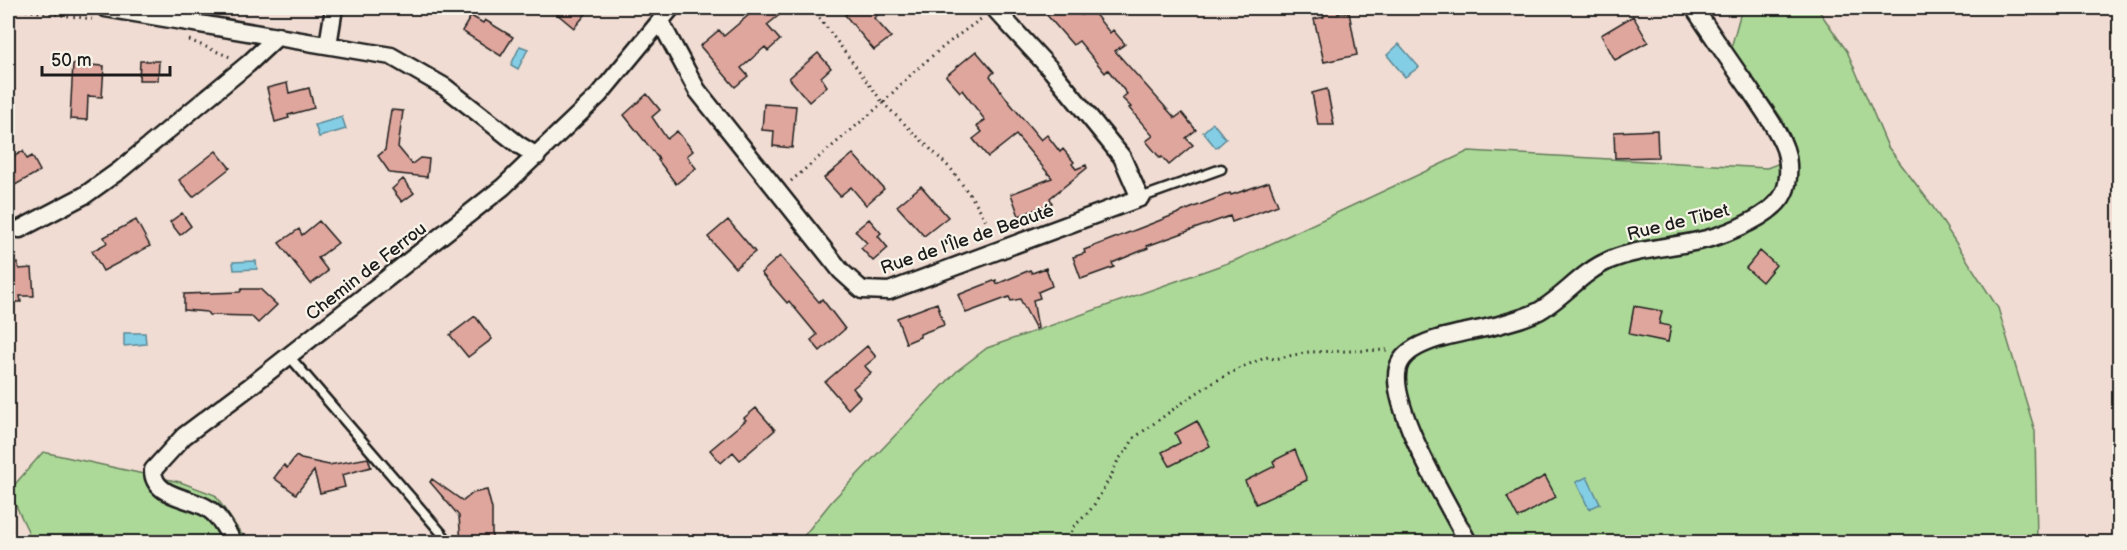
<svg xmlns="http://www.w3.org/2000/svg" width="2127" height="550" viewBox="0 0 2127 550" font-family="'Balsamiq Sans',sans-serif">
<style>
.green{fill:#acd998;stroke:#647a5a;stroke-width:1.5}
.water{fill:#84cee5;stroke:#5a8795;stroke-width:1.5}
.building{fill:#dfa69d;stroke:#1c1c1c;stroke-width:1.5}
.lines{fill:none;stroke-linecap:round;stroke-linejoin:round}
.lane-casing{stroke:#1c1c1c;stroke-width:13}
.street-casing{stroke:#1c1c1c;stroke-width:21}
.path{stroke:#1c1c1c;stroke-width:3;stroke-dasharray:1.5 4.5;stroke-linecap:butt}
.lane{stroke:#f7f3e8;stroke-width:8}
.street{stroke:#f7f3e8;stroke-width:16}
.labels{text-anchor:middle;stroke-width:4.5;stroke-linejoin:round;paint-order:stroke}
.street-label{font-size:18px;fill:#1c1c1c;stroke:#f7f3e8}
</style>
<rect width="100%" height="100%" fill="#f0dcd2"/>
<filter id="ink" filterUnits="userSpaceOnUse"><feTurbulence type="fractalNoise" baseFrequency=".0167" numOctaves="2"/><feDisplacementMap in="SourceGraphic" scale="12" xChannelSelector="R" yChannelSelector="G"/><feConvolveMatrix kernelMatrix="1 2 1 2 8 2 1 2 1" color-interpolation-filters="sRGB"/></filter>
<g filter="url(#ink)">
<path class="green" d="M 1742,8 L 1817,8 L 1847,51 L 1888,147 L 1931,204 L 1998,308 L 2035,431 L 2037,542 L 799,542 L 832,501 L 958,370 L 987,348 L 1236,260 L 1469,151 L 1767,168 L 1793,158 L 1783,120 L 1731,48 Z
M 43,452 L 180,482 L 215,495 L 247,542 L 26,542 L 28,531 L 9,491 Z"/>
<path class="water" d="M 1399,44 L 1419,67 L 1405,77 L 1387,55 Z
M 520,46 L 528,49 L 518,69 L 511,65 Z
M 342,117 L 346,129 L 319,137 L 315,125 Z
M 1213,123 L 1226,139 L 1216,148 L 1203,132 Z
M 256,261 L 257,269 L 234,270 L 233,262 Z
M 124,333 L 145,333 L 146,344 L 124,346 Z
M 1587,477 L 1600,504 L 1589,509 L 1576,482 Z"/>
<path class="building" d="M 550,8 L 591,8 L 574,28 Z
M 757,8 L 788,8 L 767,25 L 780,40 L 768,51 L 765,47 L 741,68 L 748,76 L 735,87 L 700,46 L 719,30 L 724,36 Z
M 855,8 L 885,8 L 874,18 L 891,37 L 874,50 L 845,15 Z
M 1054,8 L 1075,8 L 1081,15 L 1090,8 L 1110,33 L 1113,30 L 1125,44 L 1115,51 L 1175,118 L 1182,113 L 1196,130 L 1186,138 L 1193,145 L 1169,165 L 1162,157 L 1160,158 L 1146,141 L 1153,136 L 1129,108 L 1131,107 L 1122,98 L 1127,94 L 1108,70 L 1105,73 L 1079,41 L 1073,45 L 1046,14 Z
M 1323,8 L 1337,8 L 1338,14 L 1349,12 L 1357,55 L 1324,62 L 1314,19 L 1324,17 Z
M 471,16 L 483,23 L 485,20 L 513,37 L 501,56 L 462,31 Z
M 1633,16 L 1648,42 L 1615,60 L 1601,35 Z
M 976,51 L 994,72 L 990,76 L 1009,102 L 1041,140 L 1047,135 L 1060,152 L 1063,149 L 1074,162 L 1072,164 L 1076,169 L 1086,165 L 1087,168 L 1050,198 L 1052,203 L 1019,216 L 1011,194 L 1052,178 L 1016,135 L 988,157 L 973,139 L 982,132 L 977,126 L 985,120 L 962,90 L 960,92 L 946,76 Z
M 818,53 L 831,68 L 821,77 L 827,86 L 809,102 L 789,78 Z
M 140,61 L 159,61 L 158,80 L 139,80 Z
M 73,64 L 104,66 L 102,97 L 88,96 L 87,120 L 70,119 Z
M 287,83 L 289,93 L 309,88 L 314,108 L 288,115 L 289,118 L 275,122 L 267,88 Z
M 1327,89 L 1334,125 L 1318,125 L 1312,93 Z
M 647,94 L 660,110 L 652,117 L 667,139 L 677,131 L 693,151 L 687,156 L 696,168 L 676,184 L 658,160 L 659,159 L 624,115 Z
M 764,104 L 796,106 L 792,148 L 773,146 L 774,131 L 762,130 Z
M 391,110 L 403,111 L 398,147 L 412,164 L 420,158 L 429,159 L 427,177 L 390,173 L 378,156 L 385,150 Z
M 1657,130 L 1658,157 L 1615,158 L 1614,132 Z
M 23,151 L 27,159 L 32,156 L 40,171 L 8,189 L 8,160 Z
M 216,151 L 230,168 L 193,197 L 179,180 Z
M 853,154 L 884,189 L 866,205 L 851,187 L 840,196 L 824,178 Z
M 403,179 L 414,193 L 402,202 L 392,189 Z
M 1269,182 L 1278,205 L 1232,222 L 1230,216 L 1147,246 L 1148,248 L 1112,263 L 1114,267 L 1081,279 L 1073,257 L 1085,253 L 1084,250 L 1230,193 L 1231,195 Z
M 921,186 L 948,217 L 924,236 L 897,206 Z
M 182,213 L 191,226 L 180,235 L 170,222 Z
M 869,219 L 881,233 L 878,236 L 888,248 L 873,261 L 861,248 L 867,243 L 855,231 Z
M 136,220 L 150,246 L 103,271 L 92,251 L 107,243 L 104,237 Z
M 728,220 L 755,252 L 735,268 L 708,237 Z
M 319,221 L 338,243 L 318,258 L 328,271 L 311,284 L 279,243 L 299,229 L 302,235 Z
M 1760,251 L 1776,265 L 1762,282 L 1746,268 Z
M 780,256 L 819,302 L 822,299 L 845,329 L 820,351 L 811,340 L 817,335 L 789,301 L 787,303 L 761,273 Z
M 8,263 L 18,263 L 19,269 L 32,268 L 34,296 L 20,296 L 21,302 L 8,302 Z
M 1046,268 L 1052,286 L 1038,292 L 1040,298 L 1033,300 L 1038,328 L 1036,329 L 1020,299 L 1011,301 L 1009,297 L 966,313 L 958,295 L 996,280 L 997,284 L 1030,270 L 1032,273 Z
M 242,289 L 260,289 L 277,305 L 258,323 L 251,316 L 209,315 L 207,312 L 184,310 L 184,294 L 240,292 Z
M 937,303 L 944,325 L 920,334 L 920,337 L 906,343 L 897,318 Z
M 1634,306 L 1662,311 L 1659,324 L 1671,326 L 1668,342 L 1629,334 Z
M 475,316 L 492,339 L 468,357 L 450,335 Z
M 867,346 L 876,357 L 865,366 L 871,373 L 853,388 L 860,397 L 848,409 L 825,382 Z
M 756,408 L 775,430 L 740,460 L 733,452 L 721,463 L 710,450 L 746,420 L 744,418 Z
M 1197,421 L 1210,446 L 1170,466 L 1162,452 L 1180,443 L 1175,433 Z
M 1295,450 L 1307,480 L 1256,504 L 1245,481 L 1275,466 L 1273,461 Z
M 296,456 L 301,459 L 329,465 L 368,458 L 371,467 L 342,475 L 345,487 L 320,493 L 314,471 L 296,494 L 274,478 L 284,465 L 287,468 Z
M 1545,476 L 1556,497 L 1518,518 L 1507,497 Z
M 432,479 L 463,501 L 473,493 L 487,490 L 492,509 L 492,543 L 461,543 L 459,516 L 430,482 Z"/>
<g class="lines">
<defs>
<path id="lane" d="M 1140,198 L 1221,169
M 8,235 L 20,229
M 289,356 L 444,536"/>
<path id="street" d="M 105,8 L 391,56 L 445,87 L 519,145 L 537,156
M 660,21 L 697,90 L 841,271 L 862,290 L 889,291 L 1140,198 L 1122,157 L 1052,71 L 994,8
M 328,45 L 334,8
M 20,229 L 85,195 L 120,170 L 248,64 L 278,36
M 233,542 C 226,530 220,516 207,508 C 189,497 153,497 153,470 L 184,436 L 248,388 L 503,187 L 599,95 L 671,8
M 1468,542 C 1449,506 1388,406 1398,368 C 1406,336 1474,333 1502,324 C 1515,320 1533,316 1544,308 C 1567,293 1584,271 1610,260 C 1639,248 1676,247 1707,239 C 1729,233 1774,215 1784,193 C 1790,180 1789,161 1785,149 C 1777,127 1762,109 1750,90 C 1731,63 1712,35 1694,8"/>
</defs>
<use href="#lane" class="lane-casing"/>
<use href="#street" class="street-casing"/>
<path class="path" d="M 8,8 L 92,19
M 812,8 L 883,103 C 912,71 946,43 981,19
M 687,15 L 695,8
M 189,40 L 230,57
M 791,181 L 883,103 L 951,169 L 978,206 L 993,235
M 1067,542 L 1071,539 L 1072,528 L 1088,513 L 1096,502 L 1112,474 L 1118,460 L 1127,450 L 1134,438 C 1177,407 1217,374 1268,357 L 1274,359 L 1309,352 L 1390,350"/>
<use href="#lane" class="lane"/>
<use href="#street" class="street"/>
</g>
</g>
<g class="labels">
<g class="street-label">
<text transform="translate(1678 222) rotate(-14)" y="6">Rue de Tibet</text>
<text transform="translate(967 239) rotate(-19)" y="6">Rue de l'Île de Beauté</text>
<text transform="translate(366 271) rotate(-38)" y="6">Chemin de Ferrou</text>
</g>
</g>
<rect width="2127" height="550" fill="none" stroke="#f7f3e8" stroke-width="30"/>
<rect x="15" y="15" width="2097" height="520" fill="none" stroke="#1c1c1c" stroke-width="2" filter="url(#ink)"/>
<path d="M42 66v9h128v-9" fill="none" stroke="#1c1c1c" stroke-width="3"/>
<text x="51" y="66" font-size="18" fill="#1c1c1c" stroke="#f7f3e8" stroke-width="4.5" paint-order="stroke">50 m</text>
</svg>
